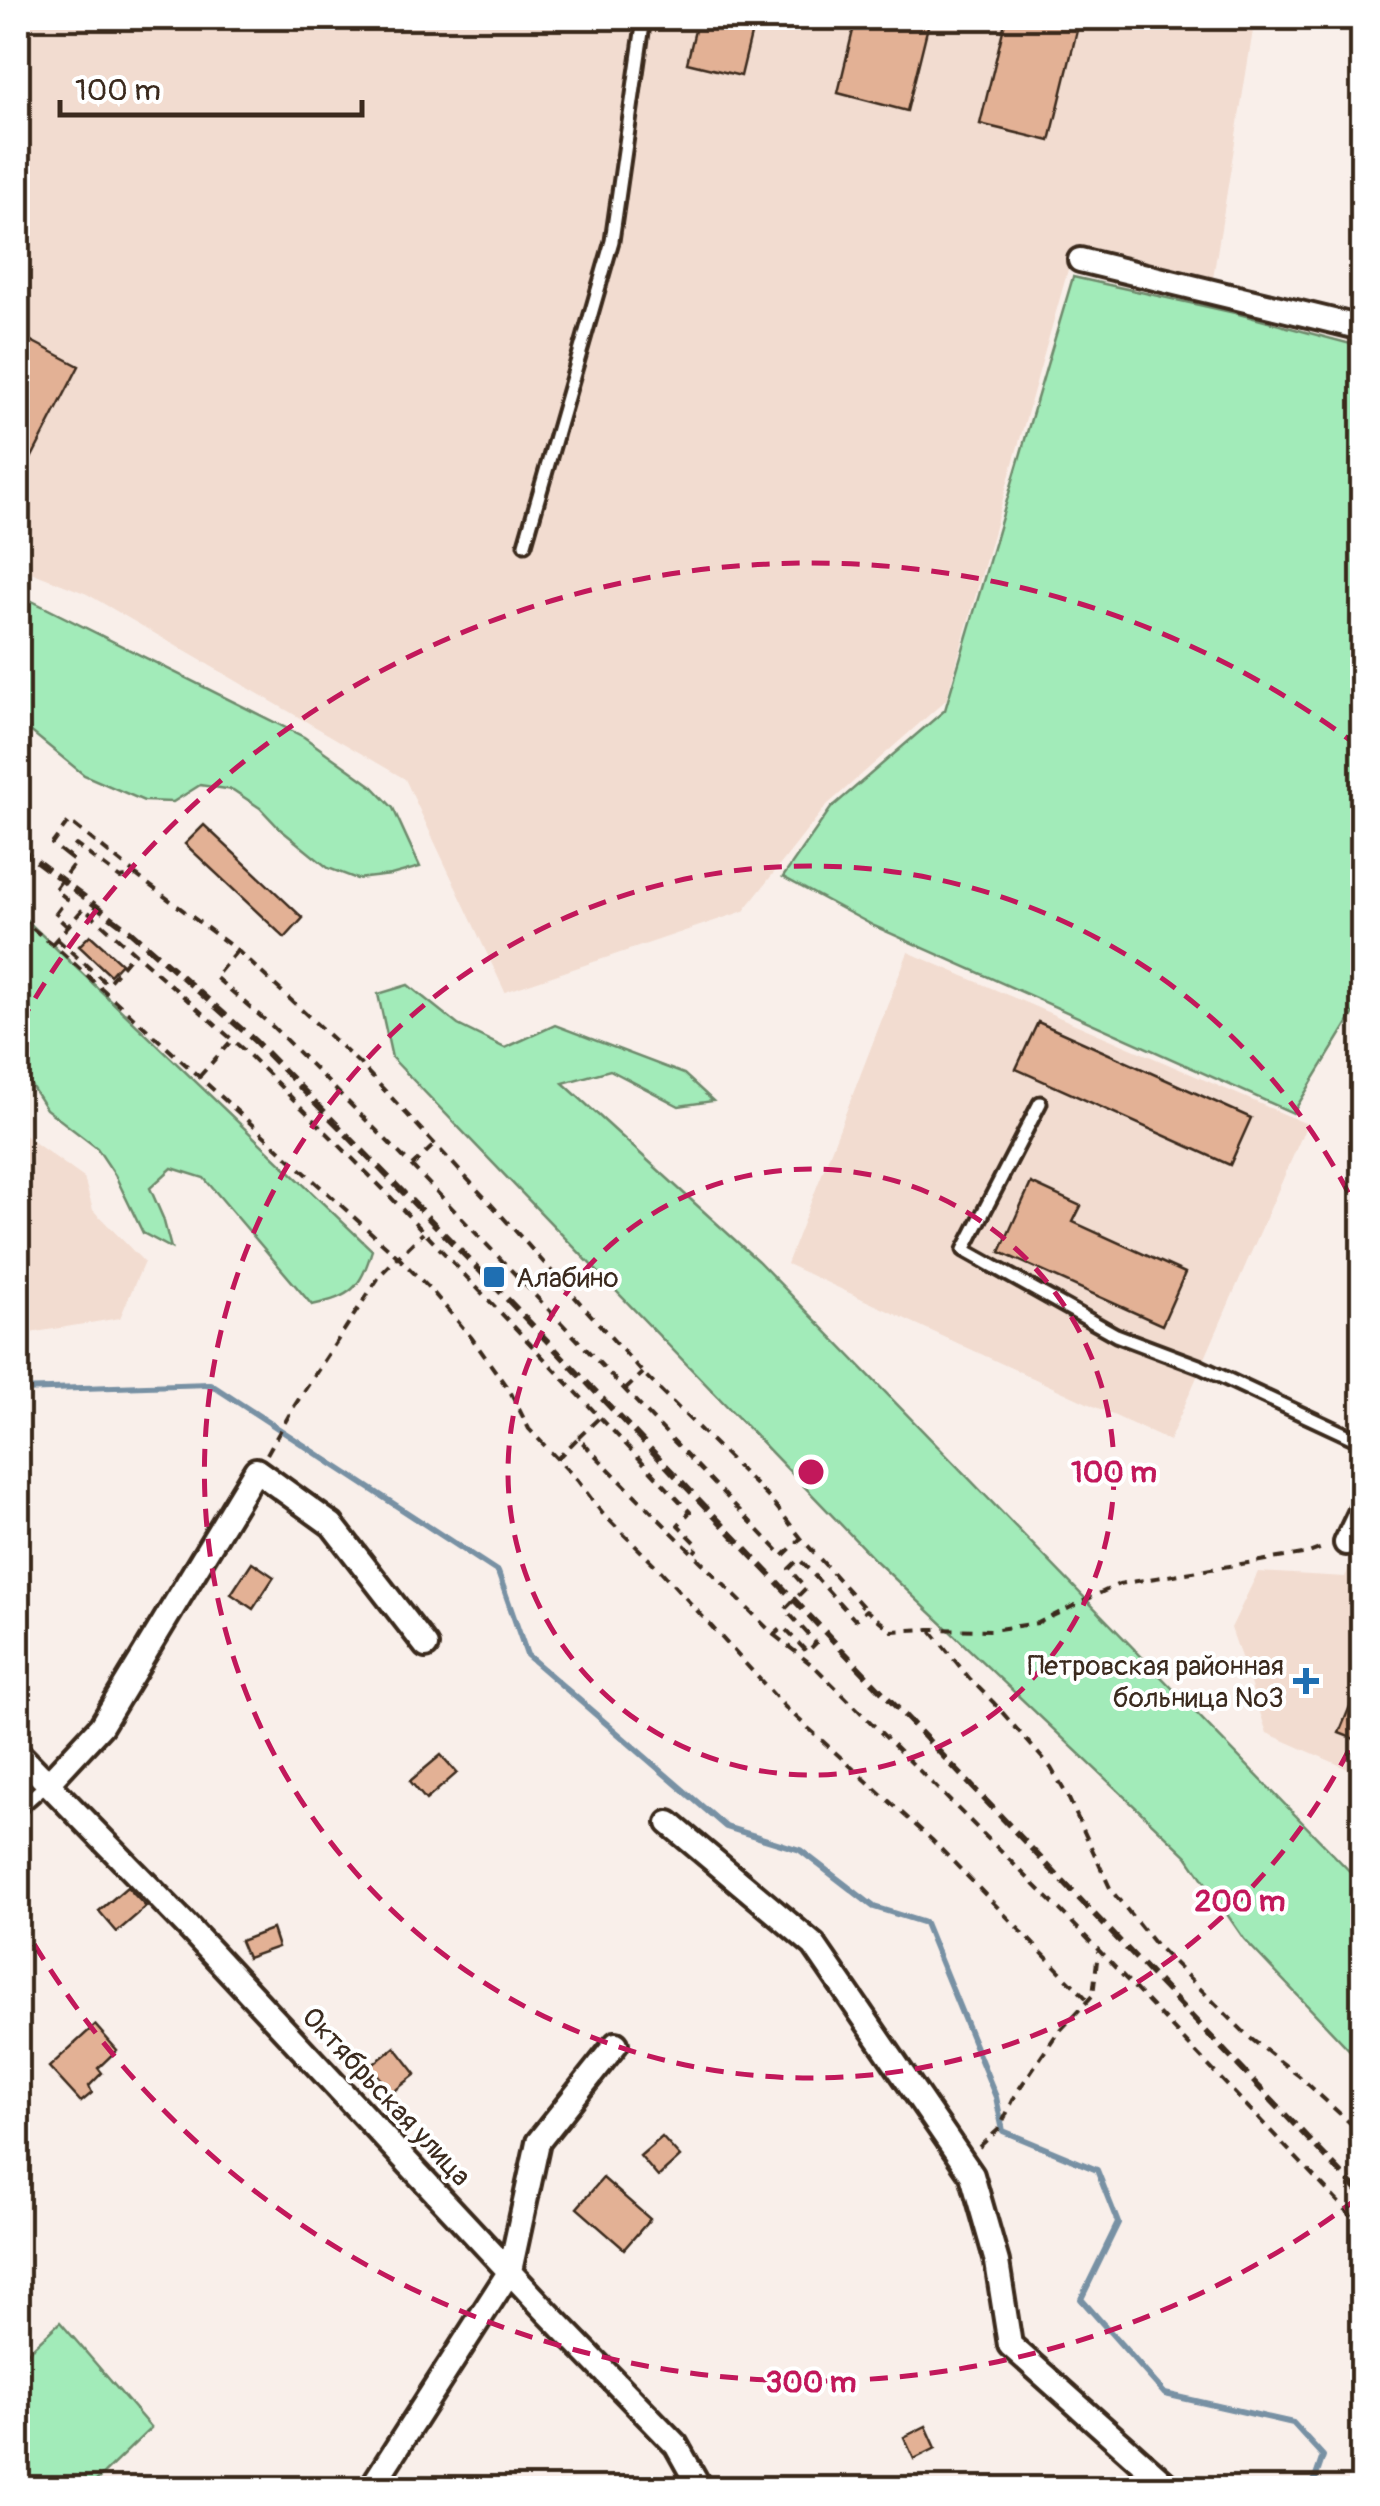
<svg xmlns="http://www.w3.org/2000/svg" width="1380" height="2506" viewBox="0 0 1380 2506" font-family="Pangolin,sans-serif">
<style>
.built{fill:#f2dcd0}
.green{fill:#a2ebb9;stroke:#6e8a6c;stroke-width:2.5}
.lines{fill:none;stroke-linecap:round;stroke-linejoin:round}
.stream{stroke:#7891a4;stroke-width:6}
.building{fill:#e3b195;stroke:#3b2a1e;stroke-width:2.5}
.lane-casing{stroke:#3b2a1e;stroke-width:19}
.street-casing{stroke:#3b2a1e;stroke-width:30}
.path{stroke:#3b2a1e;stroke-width:4;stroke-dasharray:10 8;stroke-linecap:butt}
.lane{stroke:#fff;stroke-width:11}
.street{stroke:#fff;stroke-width:22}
.rail{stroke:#3b2a1e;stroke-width:6;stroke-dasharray:15 8;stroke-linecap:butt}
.ring{fill:none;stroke:#c2185b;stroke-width:5;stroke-dasharray:18 12}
.poi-dot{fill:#1f6fb2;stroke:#fff;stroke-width:4}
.labels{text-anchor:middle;stroke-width:8;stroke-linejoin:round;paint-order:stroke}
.poi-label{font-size:28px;fill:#3b2a1e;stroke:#fff;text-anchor:start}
.street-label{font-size:28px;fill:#3b2a1e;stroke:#fff}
.centre{fill:#c2185b;stroke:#fff;stroke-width:5}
.ring-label{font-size:30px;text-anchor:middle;font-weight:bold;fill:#c2185b;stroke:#fff;stroke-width:8;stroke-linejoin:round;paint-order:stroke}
</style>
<rect width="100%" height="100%" fill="#f9efea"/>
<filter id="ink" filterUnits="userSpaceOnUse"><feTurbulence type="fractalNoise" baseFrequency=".01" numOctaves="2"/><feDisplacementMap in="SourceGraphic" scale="20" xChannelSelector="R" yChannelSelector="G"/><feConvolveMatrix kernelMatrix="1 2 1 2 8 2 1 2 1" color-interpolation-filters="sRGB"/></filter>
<g filter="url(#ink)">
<path class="built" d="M 18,18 L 1255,18 L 1213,278 L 1075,245 L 946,700 L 827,805 L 744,911 L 505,992 L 405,779 L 87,594 L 18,567 Z
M 908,952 L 1307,1124 L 1169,1441 L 787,1264 Z
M 18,1128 L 20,1132 L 84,1178 L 93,1210 L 144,1262 L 120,1318 L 18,1335 Z
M 1362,1540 L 1362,1775 L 1267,1733 L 1231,1628 L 1258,1572 L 1345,1577 Z"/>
<path class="green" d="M 1073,277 L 1235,313 L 1362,347 L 1362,1000 L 1293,1113 L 874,926 L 783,877 L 831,808 L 945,710 Z
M 18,594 L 304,737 L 372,786 L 393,808 L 420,867 L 391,875 L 357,879 L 328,868 L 280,829 L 260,808 L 233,790 L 200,785 L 173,802 L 144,801 L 84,775 L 18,721 Z
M 18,912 L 372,1250 C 360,1289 352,1296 312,1305 L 204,1178 L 172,1168 L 150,1188 L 163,1218 L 171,1248 L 143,1233 L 115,1175 L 97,1148 L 46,1109 L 18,1065 Z
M 408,985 L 458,1025 L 505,1048 L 555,1025 L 684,1074 L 713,1101 L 679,1106 L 610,1070 L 563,1083 L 758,1261 L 1362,1884 L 1362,2063 L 1244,1939 L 1187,1856 L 875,1560 L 392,1058 L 378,994 Z
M 60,2322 L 151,2428 L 89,2488 L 18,2488 L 18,2361 Z"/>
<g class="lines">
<path class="stream" d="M 18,1390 L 210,1384 L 498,1572 L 527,1655 L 726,1827 L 800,1850 L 874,1907 L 925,1923 L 996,2097 L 1003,2131 L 1097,2170 L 1118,2223 L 1081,2299 L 1165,2394 L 1293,2423 L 1323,2456 L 1312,2488"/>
</g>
<path class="building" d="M 698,18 L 755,18 L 741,76 L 687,63 Z
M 856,18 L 930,18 L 907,111 L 838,93 Z
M 1006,18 L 1080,18 L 1050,141 L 980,124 Z
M 18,334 L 79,366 L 18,484 Z
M 204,825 L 303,918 L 285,938 L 185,844 Z
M 90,935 L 121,963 L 110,975 L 79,946 Z
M 1038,1022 L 1251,1118 L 1230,1165 L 1016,1069 Z
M 1031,1183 L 1081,1206 L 1073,1222 L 1185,1273 L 1162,1325 L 1000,1252 Z
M 252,1562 L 274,1577 L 253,1609 L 231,1594 Z
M 1362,1677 L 1362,1742 L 1339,1733 Z
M 441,1755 L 457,1773 L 426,1800 L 410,1781 Z
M 127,1887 L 146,1907 L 117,1932 L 99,1911 Z
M 272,1929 L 278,1947 L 247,1958 L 240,1941 Z
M 95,2025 L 117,2050 L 98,2068 L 102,2073 L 89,2086 L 92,2093 L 81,2102 L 49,2067 Z
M 395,2047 L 416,2074 L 392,2093 L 371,2066 Z
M 662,2137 L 680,2157 L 658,2177 L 640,2156 Z
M 603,2178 L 650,2219 L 624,2249 L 577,2208 Z
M 926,2426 L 936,2448 L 914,2459 L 904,2437 Z"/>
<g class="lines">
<defs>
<path id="lane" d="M 525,544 L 612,241 L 644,18
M 1040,1103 L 964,1250 L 1116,1335 L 1201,1367 L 1362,1442
M 18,1809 L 48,1783"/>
<path id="street" d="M 1080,260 L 1362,328
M 1346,1543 L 1362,1509
M 18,1753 L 187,1926 L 548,2313 L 676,2445 L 700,2488
M 48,1783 L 101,1726 L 256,1470 L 332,1525 L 426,1646
M 669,1823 L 814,1945 L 972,2175 L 997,2262 L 1010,2345 L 1170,2488
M 371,2488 L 510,2271 L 538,2142 L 616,2044"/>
</defs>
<use href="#lane" class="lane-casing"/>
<use href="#street" class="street-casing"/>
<path class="path" d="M 67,856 L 52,844 L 69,821 L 134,873
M 18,917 L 57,948 L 398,1257 L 423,1233
M 68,927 L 55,915 L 67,899 L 55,889 L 75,862 L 67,856 L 76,845 L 120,878 L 136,875 L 238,951 L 360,1064 L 501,1215 L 643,1373 L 771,1500 L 801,1538 L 866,1610
M 57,939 L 107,984 L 134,952
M 52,944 L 84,908 L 246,1052 L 383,1189 L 690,1512 L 678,1525 L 699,1546 L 694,1552
M 237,951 L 215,977 L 273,1027 L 412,1166 L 783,1556 L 801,1538
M 199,1077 L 232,1040
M 412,1166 L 434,1145
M 625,1390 L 643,1373
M 578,1438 L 600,1417
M 267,1454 L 293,1408 L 381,1274 L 398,1257 L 431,1290 L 471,1337 L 511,1393 L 529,1429 L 578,1481 L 602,1513 L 660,1570 L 785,1707 L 932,1840 L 1088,2000
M 557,1459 L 578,1438 L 774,1635 L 783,1627 L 807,1652 L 816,1643 L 785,1609 L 806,1588 L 789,1569 L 799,1559 L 855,1620 L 866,1610 L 892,1631 L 929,1629 L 991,1630 L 1038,1623 L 1119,1584 L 1309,1553 L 1327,1546
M 931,1631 L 970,1679 L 994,1703 L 1051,1768 L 1068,1797 L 1111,1890 L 1154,1943 L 1250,2038 L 1299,2076 L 1362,2134
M 774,1635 L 816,1668 L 1067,1917 L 1362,2227
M 979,2147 L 999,2129 L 1017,2092 L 1056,2035 L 1093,1995 L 1098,1952"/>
<use href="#lane" class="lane"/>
<use href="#street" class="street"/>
<path class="rail" d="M 18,847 L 131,932 L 256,1042 L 490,1281 L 1362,2195"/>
</g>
</g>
<g class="ring">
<circle cx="811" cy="1472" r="303"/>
<path d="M1362 1723A606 606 0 1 1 1362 1221"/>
<path d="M1358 2198A909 909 0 0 1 20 1920M20 1024A909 909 0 0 1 1358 746"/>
</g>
<g class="poi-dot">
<rect x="482" y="1265" width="24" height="24" rx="5"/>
<path d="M1301 1666h10v10h10v10h-10v10h-10v-10h-10v-10h10z"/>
</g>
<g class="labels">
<g class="poi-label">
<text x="516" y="1287">Алабино</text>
<text x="1284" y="1675" text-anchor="end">Петровская районная<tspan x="1284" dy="32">больница №3</tspan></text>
</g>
<g class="street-label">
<text transform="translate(387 2096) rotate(47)" y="10">Октябрьская улица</text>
</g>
</g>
<circle cx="811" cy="1472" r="15" class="centre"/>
<g class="ring-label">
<text x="1114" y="1482">100 m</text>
<text x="1240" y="1911">200 m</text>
<text x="811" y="2392">300 m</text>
</g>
<rect width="1380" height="2506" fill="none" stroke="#fff" stroke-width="60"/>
<rect x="30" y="30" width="1320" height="2446" fill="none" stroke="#3b2a1e" stroke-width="4" filter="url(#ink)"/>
<path d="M60 100v15h302v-15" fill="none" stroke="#3b2a1e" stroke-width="5"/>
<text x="75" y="100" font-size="30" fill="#3b2a1e" stroke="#ffffff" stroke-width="8" paint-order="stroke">100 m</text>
</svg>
